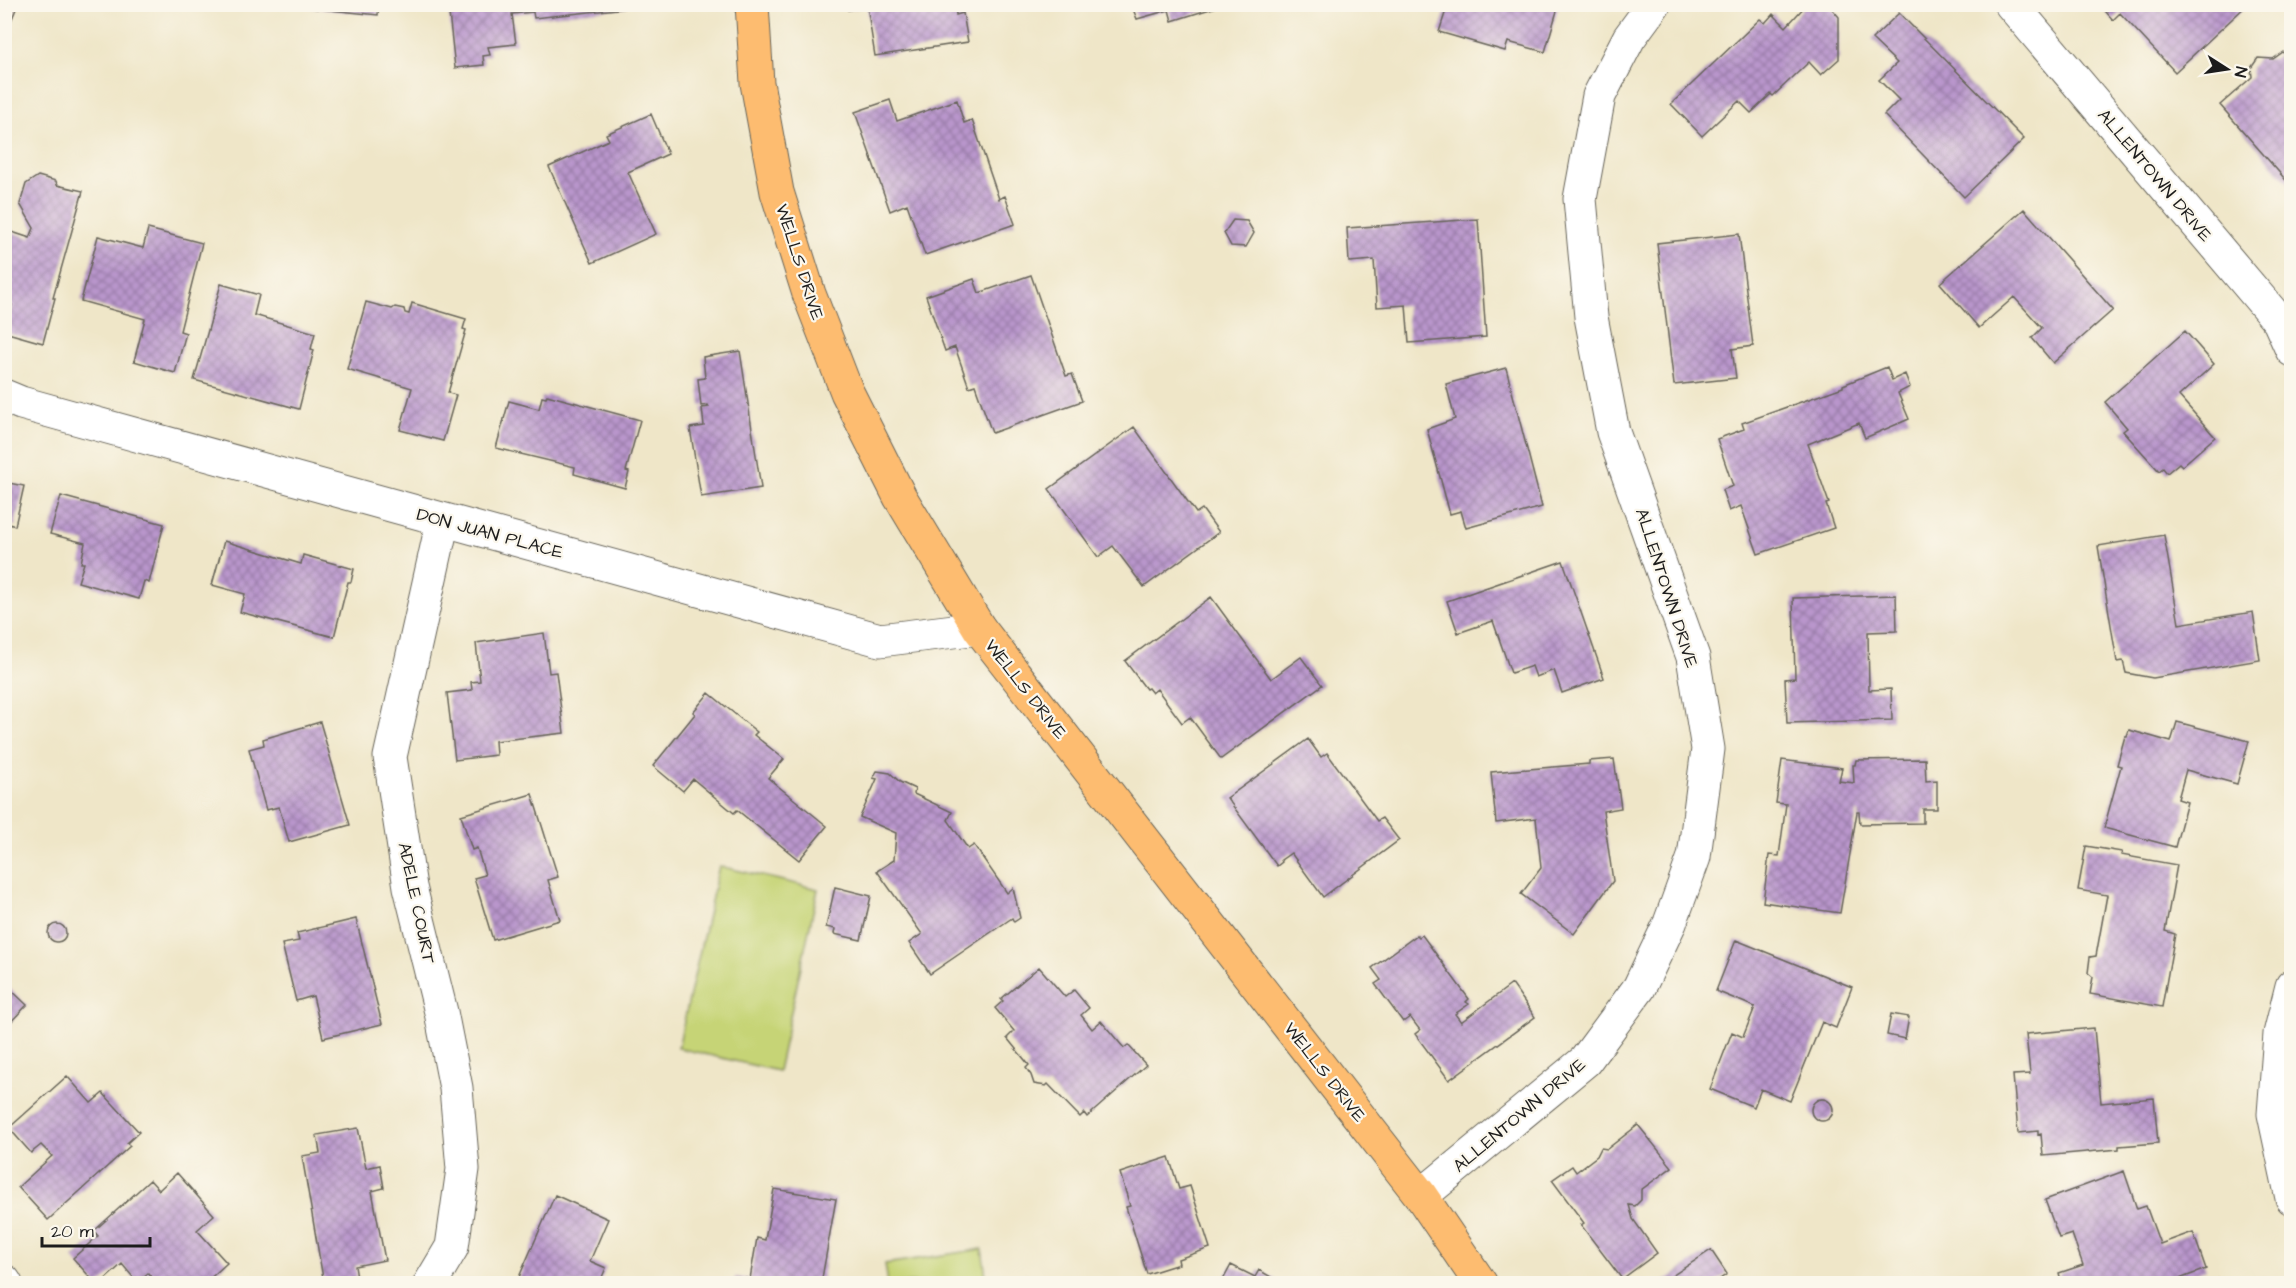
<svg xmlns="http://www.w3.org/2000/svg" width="2296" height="1288" viewBox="0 0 2296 1288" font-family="'Architects Daughter',sans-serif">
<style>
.green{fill:#c6d476;stroke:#717849;stroke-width:1.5}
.building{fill:url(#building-cross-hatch)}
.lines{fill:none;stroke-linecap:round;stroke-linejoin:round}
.minor-casing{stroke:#666358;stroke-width:35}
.major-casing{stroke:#666358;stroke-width:35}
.minor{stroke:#fff;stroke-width:33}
.major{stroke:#fdbc6f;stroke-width:33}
.labels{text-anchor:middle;stroke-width:4.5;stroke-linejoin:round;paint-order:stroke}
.street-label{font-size:18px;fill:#1c1c1c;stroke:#fbf7ec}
</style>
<defs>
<pattern id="building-cross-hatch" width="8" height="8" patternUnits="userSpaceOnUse" patternTransform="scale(1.5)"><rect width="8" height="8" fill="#b996cc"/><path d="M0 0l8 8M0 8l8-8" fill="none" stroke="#967aa5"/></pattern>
</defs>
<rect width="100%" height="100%" fill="#fbf7ec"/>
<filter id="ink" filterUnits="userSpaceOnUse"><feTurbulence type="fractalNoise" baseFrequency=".0167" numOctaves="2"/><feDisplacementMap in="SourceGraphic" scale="12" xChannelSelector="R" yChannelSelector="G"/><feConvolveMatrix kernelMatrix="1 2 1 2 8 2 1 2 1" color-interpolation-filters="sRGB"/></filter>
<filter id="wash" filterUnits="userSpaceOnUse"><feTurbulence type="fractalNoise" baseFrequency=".008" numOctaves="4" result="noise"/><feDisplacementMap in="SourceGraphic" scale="24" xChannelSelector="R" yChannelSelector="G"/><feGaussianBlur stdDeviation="1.35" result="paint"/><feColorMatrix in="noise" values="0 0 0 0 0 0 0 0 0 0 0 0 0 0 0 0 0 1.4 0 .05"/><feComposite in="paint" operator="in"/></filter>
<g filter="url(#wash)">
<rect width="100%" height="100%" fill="#efe6c8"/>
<path class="green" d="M 719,866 L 818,889 L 778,1071 L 678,1048 Z
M 982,1249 L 987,1283 L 888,1283 L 885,1264 Z"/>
<g id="blocks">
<path class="building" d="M 4,4 L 18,4 L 11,21 L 4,18 Z
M 311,4 L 379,4 L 378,15 L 311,8 Z
M 448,4 L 625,4 L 626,8 L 534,18 L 533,12 L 512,14 L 516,44 L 488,47 L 490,55 L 483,56 L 484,65 L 455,68 Z
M 847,4 L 955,4 L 956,15 L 963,13 L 968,42 L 875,56 L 867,6 L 848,10 Z
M 1131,4 L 1223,4 L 1223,5 L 1172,21 L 1169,10 L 1137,19 Z
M 1448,4 L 1559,4 L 1545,52 L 1508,42 L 1505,51 L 1439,32 Z
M 1807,4 L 1828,4 L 1839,17 L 1839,59 L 1821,75 L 1809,62 L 1773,96 L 1771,94 L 1751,113 L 1739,101 L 1702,136 L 1671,104 L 1760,19 L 1765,23 L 1773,14 L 1786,27 Z
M 2099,4 L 2248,4 L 2175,72 L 2120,13 L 2113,20 Z
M 1899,13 L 2024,139 L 1964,197 L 1884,115 L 1899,100 L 1879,80 L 1897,63 L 1872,39 Z
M 2283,52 L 2292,62 L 2292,187 L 2220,105 L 2252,77 L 2251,68 L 2258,58 L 2273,59 Z
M 890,100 L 897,121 L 957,100 L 964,123 L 972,120 L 999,199 L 1005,196 L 1015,224 L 925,255 L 907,204 L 890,211 L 855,112 Z
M 651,114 L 668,154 L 628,172 L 656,234 L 592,263 L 549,167 L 609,140 L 606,134 Z
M 38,176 L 56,181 L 57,185 L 83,191 L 53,298 L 55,298 L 43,343 L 4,332 L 12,305 L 4,303 L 4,227 L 9,231 L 30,238 L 34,228 L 20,204 L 26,184 Z
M 2024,209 L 2113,310 L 2053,363 L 2032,338 L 2042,328 L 2014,297 L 1979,328 L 1940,283 Z
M 1478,219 L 1486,337 L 1409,343 L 1406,305 L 1377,307 L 1374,260 L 1349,262 L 1347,228 Z
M 1233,220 L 1247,221 L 1254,233 L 1246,247 L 1231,246 L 1224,233 Z
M 148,229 L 202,243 L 180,331 L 186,333 L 175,373 L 134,361 L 145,319 L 81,301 L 98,236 L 143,248 Z
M 1739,234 L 1753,346 L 1732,349 L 1736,378 L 1674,385 L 1657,243 Z
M 1031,275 L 1066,376 L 1072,374 L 1082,401 L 992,433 L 975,385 L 969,387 L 955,347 L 945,351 L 926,296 L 974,279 L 979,293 Z
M 221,284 L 259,295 L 254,315 L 315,333 L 311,349 L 314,350 L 299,409 L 194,380 Z
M 366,302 L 392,309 L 395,307 L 404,309 L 405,313 L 409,314 L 412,303 L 466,319 L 463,329 L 466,330 L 448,393 L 456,395 L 443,441 L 400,430 L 412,388 L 347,369 Z
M 2185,331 L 2214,364 L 2179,396 L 2215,437 L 2182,466 L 2179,463 L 2167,473 L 2163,468 L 2159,471 L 2123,431 L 2127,428 L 2105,402 Z
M 740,351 L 761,488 L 701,497 L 690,428 L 704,426 L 702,408 L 709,407 L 708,405 L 701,406 L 698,379 L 705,378 L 703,357 Z
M 1887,367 L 1892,380 L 1905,374 L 1910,387 L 1898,393 L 1909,419 L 1865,438 L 1859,423 L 1808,444 L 1829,503 L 1826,504 L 1834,528 L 1758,554 L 1741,506 L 1729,511 L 1722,490 L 1733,486 L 1717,439 L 1744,429 L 1742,423 L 1843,387 L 1843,385 Z
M 1506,368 L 1542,507 L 1466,528 L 1461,511 L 1450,514 L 1427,429 L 1455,419 L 1446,384 Z
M 547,395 L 640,420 L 626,471 L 629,472 L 625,488 L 574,474 L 575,467 L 496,448 L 509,401 L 539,409 L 542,397 L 546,398 Z
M 1134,427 L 1196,513 L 1202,509 L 1219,532 L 1144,587 L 1113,546 L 1098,557 L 1049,489 Z
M 4,482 L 24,486 L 15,526 L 9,524 L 6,541 Z
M 61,496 L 164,524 L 149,583 L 144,581 L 139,599 L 78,582 L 84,563 L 81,563 L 85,543 L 50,534 Z
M 2164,535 L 2179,624 L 2253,612 L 2260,660 L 2153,678 L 2126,673 L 2123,661 L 2117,662 L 2098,546 Z
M 224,541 L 301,564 L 303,555 L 354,569 L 351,582 L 348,582 L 334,637 L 240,612 L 245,594 L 212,585 Z
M 1563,561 L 1604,678 L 1562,693 L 1554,670 L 1536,677 L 1532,666 L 1511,673 L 1493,621 L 1458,633 L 1447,601 Z
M 1896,595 L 1897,631 L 1868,632 L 1869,690 L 1891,689 L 1892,720 L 1787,723 L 1785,679 L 1795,678 L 1793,598 Z
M 1211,597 L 1271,679 L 1301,657 L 1322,685 L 1221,759 L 1190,717 L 1182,723 L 1157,689 L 1152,693 L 1148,688 L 1146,689 L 1125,661 Z
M 544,633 L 549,673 L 556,672 L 564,733 L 495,741 L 496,755 L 455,760 L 447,693 L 472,690 L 471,682 L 480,681 L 476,643 Z
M 709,693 L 757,732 L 754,735 L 784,759 L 768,778 L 827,826 L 799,860 L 737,810 L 734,813 L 693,779 L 683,791 L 653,766 L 695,714 L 693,712 Z
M 320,722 L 350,825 L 289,842 L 279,807 L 266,810 L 249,749 L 264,745 L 263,739 Z
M 2177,722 L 2249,741 L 2237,784 L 2186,770 L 2178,799 L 2187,802 L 2175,847 L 2104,828 L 2121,766 L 2117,765 L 2125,736 L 2127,736 L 2129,730 L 2171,742 Z
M 1308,739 L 1321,757 L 1327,753 L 1377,821 L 1382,818 L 1399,840 L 1323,897 L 1291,853 L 1281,860 L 1282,862 L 1277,866 L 1227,798 Z
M 1614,759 L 1621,808 L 1603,811 L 1613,881 L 1574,934 L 1521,894 L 1541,868 L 1536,818 L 1496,823 L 1491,772 L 1589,764 L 1589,761 Z
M 1925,759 L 1926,781 L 1937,780 L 1937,809 L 1923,809 L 1923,823 L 1860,824 L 1859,812 L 1857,812 L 1840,913 L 1763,902 L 1769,855 L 1779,856 L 1786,804 L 1776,803 L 1782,760 L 1842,768 L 1839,781 L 1854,783 L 1853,765 L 1855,765 L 1856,760 Z
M 877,771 L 890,773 L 900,782 L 915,789 L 914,794 L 952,812 L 948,820 L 968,849 L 974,845 L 1007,893 L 1013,888 L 1020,918 L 1014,922 L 1012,918 L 930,974 L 909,943 L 922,934 L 877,871 L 894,860 L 896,833 L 860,817 L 877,779 L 873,778 Z
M 532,794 L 558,877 L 548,880 L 560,920 L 493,940 L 474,878 L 485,875 L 477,848 L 472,850 L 461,815 Z
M 2086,846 L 2122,852 L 2121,855 L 2177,865 L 2165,931 L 2175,934 L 2162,1007 L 2090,994 L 2093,977 L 2088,973 L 2090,957 L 2096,956 L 2107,895 L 2078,890 Z
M 835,887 L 871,896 L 861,940 L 834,934 L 835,929 L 826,927 Z
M 356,919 L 382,1024 L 323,1038 L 313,996 L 296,1001 L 282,944 L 299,941 L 297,933 Z
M48 933a9 9 0 1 1 18 0a9 9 0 1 1-18 0Z
M 1417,935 L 1419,937 L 1422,935 L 1469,999 L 1466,1002 L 1469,1004 L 1455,1014 L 1461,1022 L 1512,984 L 1535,1017 L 1449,1080 L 1415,1034 L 1420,1030 L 1410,1017 L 1403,1022 L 1375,984 L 1381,980 L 1372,968 Z
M 1736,940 L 1852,987 L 1836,1028 L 1822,1022 L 1790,1101 L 1761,1089 L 1754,1107 L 1710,1089 L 1732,1032 L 1743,1037 L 1755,1007 L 1716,991 Z
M 1039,967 L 1065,997 L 1074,990 L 1089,1008 L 1081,1015 L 1092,1029 L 1101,1021 L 1124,1048 L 1128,1045 L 1146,1065 L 1087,1117 L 1084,1113 L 1080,1117 L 1048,1084 L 1046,1086 L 1034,1084 L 1031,1075 L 1026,1068 L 1029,1065 L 1007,1038 L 1014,1031 L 995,1008 L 1003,1001 L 1001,999 Z
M 4,983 L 27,1005 L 4,1029 Z
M 1891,1014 L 1909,1017 L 1905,1039 L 1887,1035 Z
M 2094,1028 L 2101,1103 L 2154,1098 L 2158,1143 L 2119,1146 L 2119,1149 L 2043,1156 L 2041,1134 L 2038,1135 L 2038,1131 L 2018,1133 L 2013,1075 L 2030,1074 L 2026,1034 Z
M 67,1076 L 91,1103 L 103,1093 L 139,1132 L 127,1143 L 130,1146 L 48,1220 L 18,1187 L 52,1156 L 41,1145 L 31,1153 L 9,1128 Z
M1811 1110a11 11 0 1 1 22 0a11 11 0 1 1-22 0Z
M 1638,1125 L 1672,1167 L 1641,1190 L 1641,1200 L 1635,1206 L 1629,1205 L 1633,1219 L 1657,1253 L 1622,1279 L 1581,1225 L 1584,1223 L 1552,1180 L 1572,1166 L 1576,1172 L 1597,1156 L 1601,1148 L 1607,1149 Z
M 358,1128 L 366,1168 L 380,1165 L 384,1188 L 372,1191 L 385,1260 L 355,1266 L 357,1278 L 324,1284 L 302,1156 L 320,1153 L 317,1135 Z
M 1169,1157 L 1179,1189 L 1190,1186 L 1210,1248 L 1178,1259 L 1179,1264 L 1147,1274 L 1126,1207 L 1130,1206 L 1120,1173 Z
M 2124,1171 L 2137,1209 L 2146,1206 L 2160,1244 L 2193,1232 L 2206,1269 L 2166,1284 L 2127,1284 L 2126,1278 L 2110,1284 L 2062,1284 L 2059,1273 L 2083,1265 L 2072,1234 L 2059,1238 L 2045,1200 Z
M 177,1173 L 214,1215 L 197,1230 L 227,1263 L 204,1284 L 157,1284 L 148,1273 L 137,1282 L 122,1264 L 100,1284 L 96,1284 L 73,1258 L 98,1236 L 94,1231 L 150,1180 L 159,1190 Z
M 774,1189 L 836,1199 L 821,1284 L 734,1284 L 735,1277 L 750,1279 L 757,1238 L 765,1240 Z
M 555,1195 L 608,1219 L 590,1261 L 606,1268 L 599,1284 L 516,1284 Z
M 1711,1250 L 1727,1274 L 1713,1284 L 1660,1284 Z
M 1231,1265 L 1255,1277 L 1259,1270 L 1283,1284 L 1221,1284 Z
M 2220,1278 L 2223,1284 L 2208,1284 Z"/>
</g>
</g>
<g filter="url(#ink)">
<use href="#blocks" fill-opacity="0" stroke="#666358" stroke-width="1.5"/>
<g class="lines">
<defs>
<path id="minor" d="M 2011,4 L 2279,321 L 2292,350
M 4,396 L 21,403 L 880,640 L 979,628
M 2292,986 L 2280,1034 L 2274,1114 L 2292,1198
M 1421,1196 L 1585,1061 L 1639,988 L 1670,923 L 1694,857 L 1708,749 L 1693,657 L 1613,432 L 1591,317 L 1580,199 L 1599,96 L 1629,38 L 1654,4
M 4,1281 L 6,1284
M 430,1284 L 452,1247 L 463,1169 L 456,1088 L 441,1012 L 410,887 L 390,757 L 443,520"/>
<path id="major" d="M 752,4 L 757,83 L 777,192 L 809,294 L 847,392 L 900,497 L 979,628 L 1421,1196 L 1481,1284"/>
</defs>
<use href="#minor" class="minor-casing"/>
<use href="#major" class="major-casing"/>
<use href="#minor" class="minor"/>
<use href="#major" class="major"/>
</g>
</g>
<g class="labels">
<g class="street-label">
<text transform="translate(2155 175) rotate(50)" y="6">ALLENTOWN DRIVE</text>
<text transform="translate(800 262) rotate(72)" y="6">WELLS DRIVE</text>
<text transform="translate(490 533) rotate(15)" y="6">DON JUAN PLACE</text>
<text transform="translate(1667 588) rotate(72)" y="6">ALLENTOWN DRIVE</text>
<text transform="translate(1026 689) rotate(52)" y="6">WELLS DRIVE</text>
<text transform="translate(417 903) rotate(78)" y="6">ADELE COURT</text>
<text transform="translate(1325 1072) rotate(52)" y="6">WELLS DRIVE</text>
<text transform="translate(1519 1115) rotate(-40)" y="6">ALLENTOWN DRIVE</text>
</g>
</g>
<rect width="2296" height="1288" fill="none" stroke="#fbf7ec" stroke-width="24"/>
<g transform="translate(2227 69) rotate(102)" stroke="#fbf7ec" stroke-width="4.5" paint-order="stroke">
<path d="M0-4.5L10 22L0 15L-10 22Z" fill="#1c1c1c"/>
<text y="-9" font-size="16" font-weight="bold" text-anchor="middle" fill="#1c1c1c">N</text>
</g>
<path d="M42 1237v9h108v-9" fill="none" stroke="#1c1c1c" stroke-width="3"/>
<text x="51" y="1237" font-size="18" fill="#1c1c1c" stroke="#fbf7ec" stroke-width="4.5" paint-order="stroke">20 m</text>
</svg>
